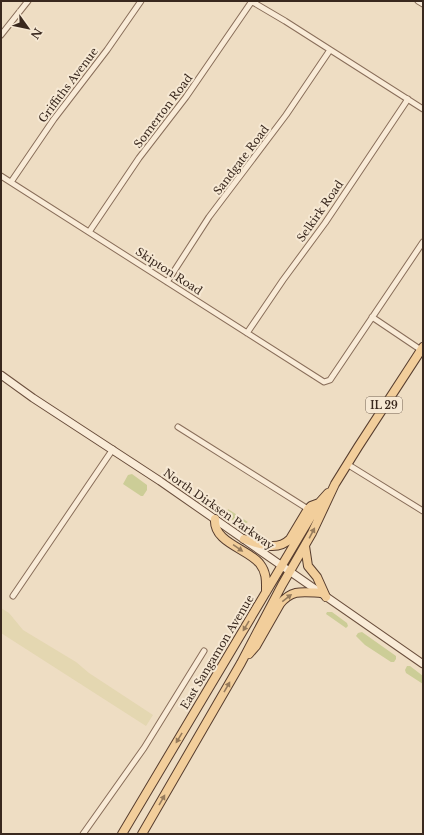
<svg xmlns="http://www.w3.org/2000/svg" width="424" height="835" viewBox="0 0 424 835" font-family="'Libre Baskerville',serif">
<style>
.farmland{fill:#e4d7b1}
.green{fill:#cccd97}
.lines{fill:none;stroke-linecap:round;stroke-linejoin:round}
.street-casing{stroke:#896e5a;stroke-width:7}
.secondary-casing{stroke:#6b4f3d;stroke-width:9}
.primary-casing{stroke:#573d2e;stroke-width:10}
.street{stroke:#f9ebd7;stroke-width:5}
.secondary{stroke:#f9ebd7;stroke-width:7}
.primary{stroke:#f2ce9b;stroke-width:8}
.oneway{fill:#967b5c}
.labels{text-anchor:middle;stroke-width:4;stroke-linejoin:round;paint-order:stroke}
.shield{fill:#f6e8d3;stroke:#726254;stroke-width:1}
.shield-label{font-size:10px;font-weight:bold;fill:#39281e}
.street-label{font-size:11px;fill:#39281e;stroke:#f6e8d3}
</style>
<rect width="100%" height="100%" fill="#eeddc3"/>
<path class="farmland" d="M 1,608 L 9,613 L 23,630 L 76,662 L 89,673 L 153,715 L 146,726 L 1,633 Z"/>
<path class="green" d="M 132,474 L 147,485 L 147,490 L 143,496 L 141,496 L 123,484 L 128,475 Z
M 228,509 L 248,522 C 240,528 235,521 228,517 L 227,513 Z
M 327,612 L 332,612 L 347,623 L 348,626 L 346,628 L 326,614 Z
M 362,632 L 396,656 L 396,659 L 394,662 L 391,662 L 365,645 L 356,636 L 358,633 Z
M 407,666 L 410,666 L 423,676 L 423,684 L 406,673 L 405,670 Z"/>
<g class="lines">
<defs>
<path id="street" d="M 251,1 L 285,21 L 423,109
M 418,1 L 423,4
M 1,35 L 28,1
M 1,176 L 324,382 L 330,380 L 332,377 L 423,242
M 11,182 L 54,119 L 107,50 L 141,1
M 89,232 L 139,158 L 186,97 L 252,1
M 167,282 L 209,217 L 286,115 L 330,50
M 372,317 L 421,350
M 247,333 L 283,280 L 325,223 L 408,99
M 178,427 L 308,509
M 347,464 L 423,511
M 13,596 L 113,449
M 83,834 L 144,748 L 204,651"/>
<path id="secondary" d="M 1,375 L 33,398 L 160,481 L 423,664"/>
<path id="primary" d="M 215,519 C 213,543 249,549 260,564 C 267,573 266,582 266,592
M 244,539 C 259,544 277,552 290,539 L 308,509 L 311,506 L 319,503
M 305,546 L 308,566 L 317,577 L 326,597
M 249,654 L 256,646 L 280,604 C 292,589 303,592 321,593
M 122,834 L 319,503 L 328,493
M 142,834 L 241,663 L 282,585 L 312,533 L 335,484 L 358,447 L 423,347"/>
</defs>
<use href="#street" class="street-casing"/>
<use href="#secondary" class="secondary-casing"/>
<use href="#primary" class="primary-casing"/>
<use href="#street" class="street"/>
<use href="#secondary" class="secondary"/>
<use href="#primary" class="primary"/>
</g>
<defs><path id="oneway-solid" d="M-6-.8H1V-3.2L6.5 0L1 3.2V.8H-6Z"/></defs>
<g class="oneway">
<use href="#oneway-solid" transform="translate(312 533) rotate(-62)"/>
<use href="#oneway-solid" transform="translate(238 548) rotate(35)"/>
<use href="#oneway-solid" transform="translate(287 598) rotate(-38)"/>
<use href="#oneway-solid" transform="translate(246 626) rotate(121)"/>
<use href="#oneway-solid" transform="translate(227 687) rotate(-60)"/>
<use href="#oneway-solid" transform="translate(179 738) rotate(121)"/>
<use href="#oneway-solid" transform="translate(162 800) rotate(-60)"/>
</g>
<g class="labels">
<rect class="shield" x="366" y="397" width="36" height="16" rx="3"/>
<g class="shield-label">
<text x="384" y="409">IL 29</text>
</g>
<g class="street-label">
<text transform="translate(68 85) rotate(-53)" y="4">Griffiths Avenue</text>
<text transform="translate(163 111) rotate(-53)" y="4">Somerton Road</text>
<text transform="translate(241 160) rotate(-53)" y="4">Sandgate Road</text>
<text transform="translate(320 211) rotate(-55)" y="4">Selkirk Road</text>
<text transform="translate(169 271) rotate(33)" y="4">Skipton Road</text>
<text transform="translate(219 509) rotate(35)" y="4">North Dirksen Parkway</text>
<text transform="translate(217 652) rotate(-59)" y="4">East Sangamon Avenue</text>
</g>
</g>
<rect width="424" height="835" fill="none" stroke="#39281e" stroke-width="4"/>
<g transform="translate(28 28) rotate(123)" stroke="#f6e8d3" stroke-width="3" paint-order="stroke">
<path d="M0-3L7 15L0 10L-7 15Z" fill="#39281e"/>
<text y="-6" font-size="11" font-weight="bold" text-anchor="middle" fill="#39281e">N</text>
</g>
</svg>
